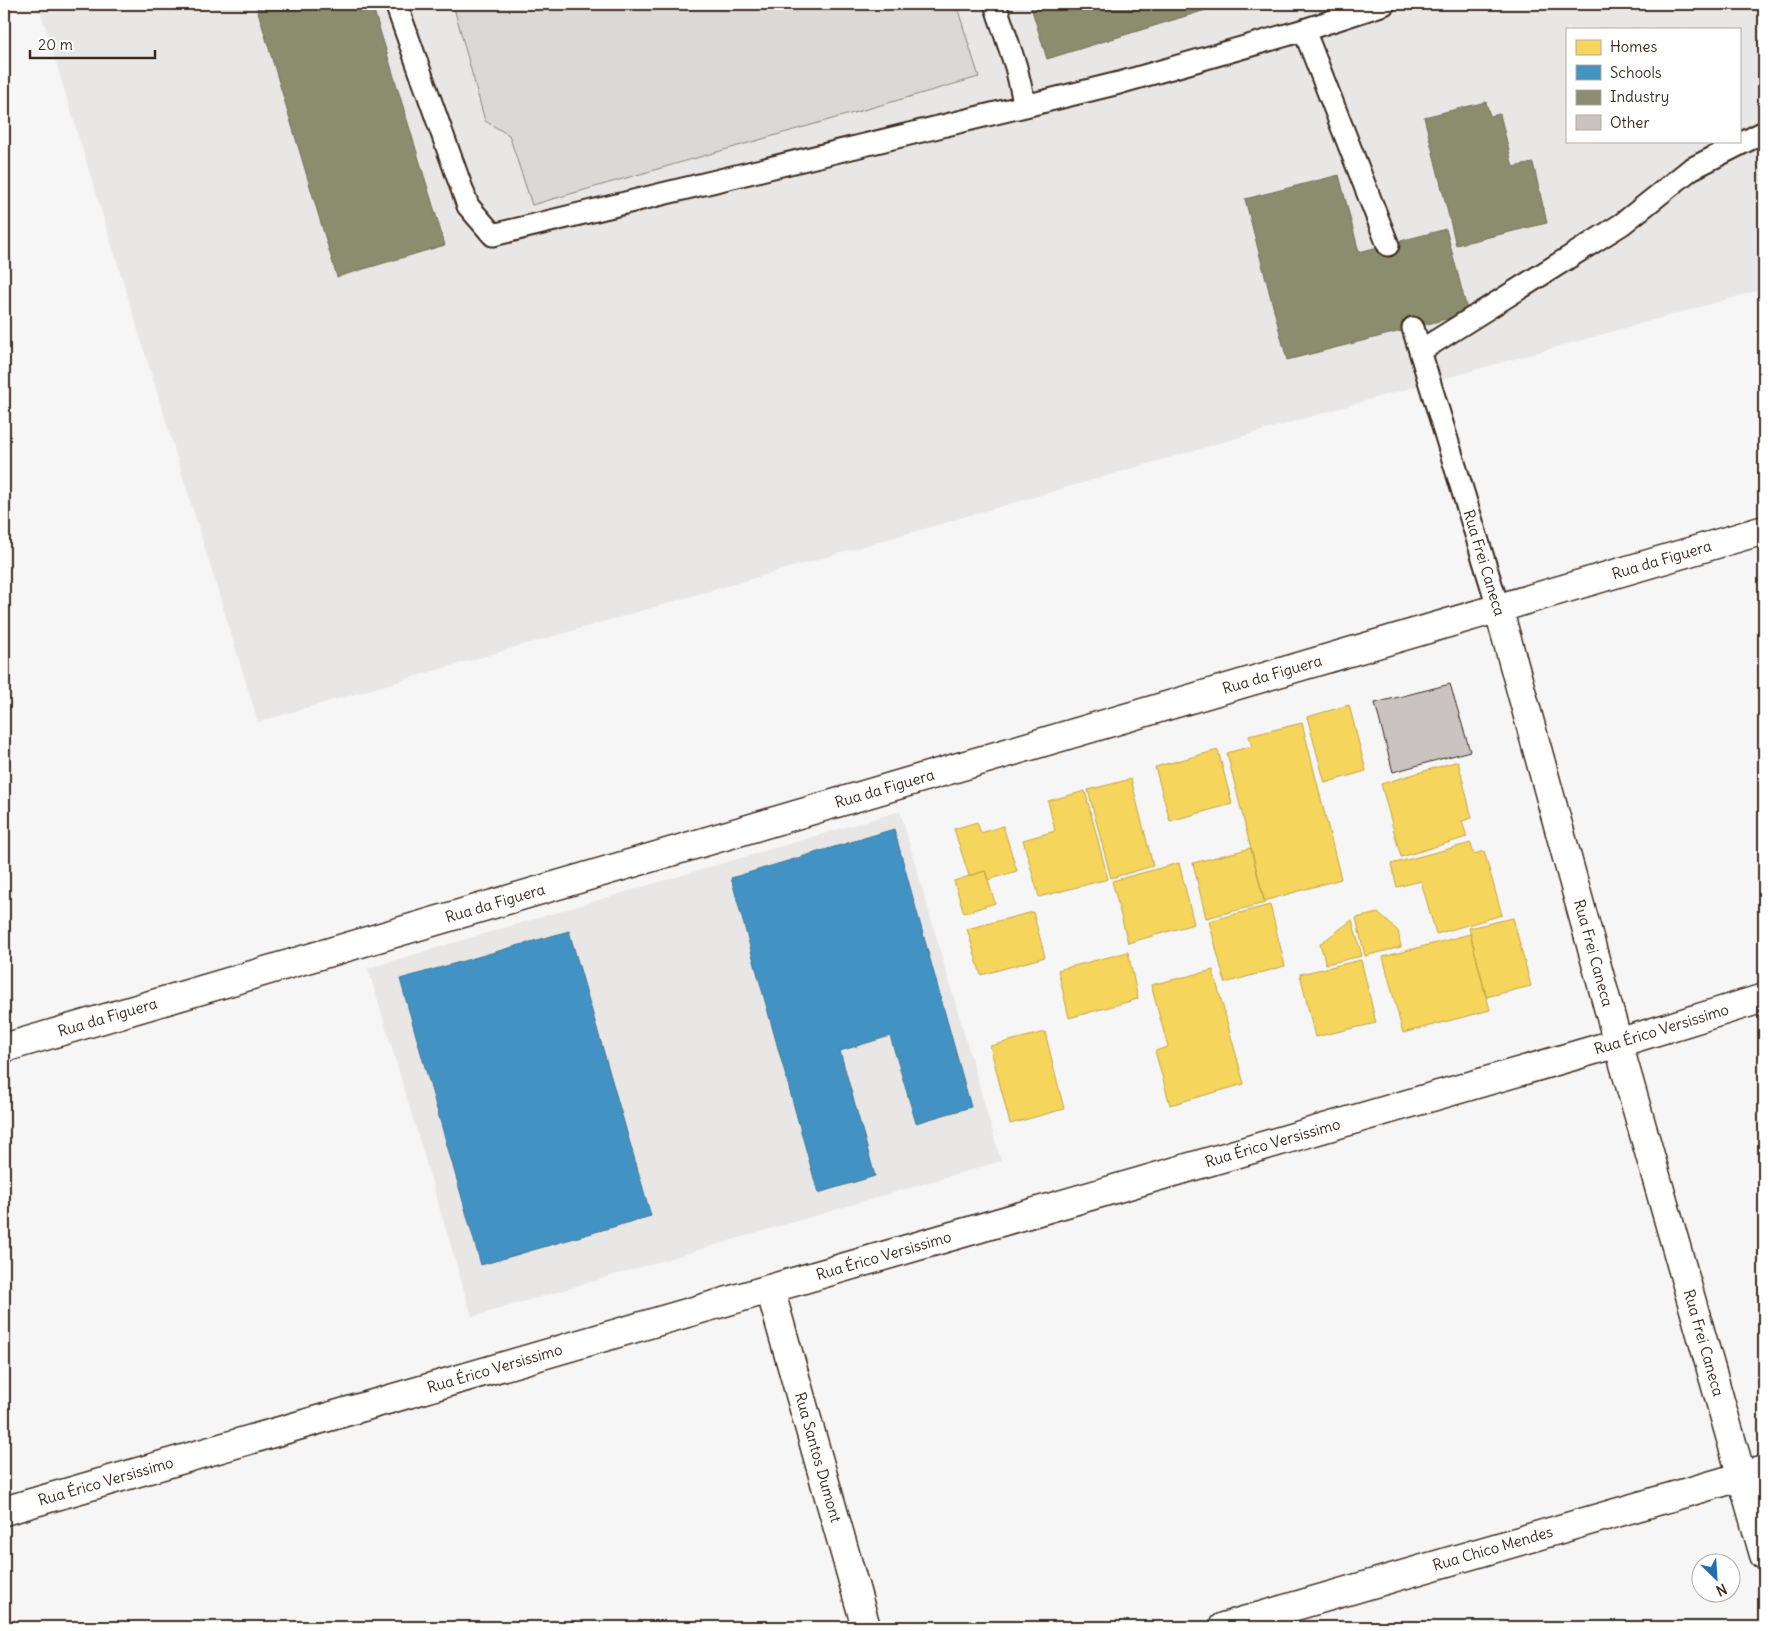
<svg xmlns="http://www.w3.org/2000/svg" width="1768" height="1631" viewBox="0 0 1768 1631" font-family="Delius,sans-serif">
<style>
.built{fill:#e9e7e6;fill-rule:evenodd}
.green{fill:#dbd9d6;stroke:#8b827a}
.homes{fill:#f6d55c;stroke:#bea249}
.schools{fill:#4393c3;stroke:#417492}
.industry{fill:#8c8c6e;stroke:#746f56}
.building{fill:#c9c3c1;stroke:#3b2a1e}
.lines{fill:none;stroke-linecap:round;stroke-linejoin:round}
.service-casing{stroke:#3b2a1e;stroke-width:25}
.minor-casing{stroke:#3b2a1e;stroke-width:31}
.service{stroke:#fff;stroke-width:21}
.minor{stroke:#fff;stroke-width:28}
.labels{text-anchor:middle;stroke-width:5;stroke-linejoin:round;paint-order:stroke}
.street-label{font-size:15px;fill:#3b2a1e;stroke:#fff}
</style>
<rect width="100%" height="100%" fill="#f7f6f6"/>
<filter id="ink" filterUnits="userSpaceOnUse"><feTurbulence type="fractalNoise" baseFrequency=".02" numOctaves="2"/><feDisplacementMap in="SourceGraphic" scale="10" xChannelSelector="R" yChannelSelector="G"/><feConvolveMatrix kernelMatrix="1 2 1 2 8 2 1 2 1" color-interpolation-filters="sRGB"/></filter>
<g filter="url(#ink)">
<path class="built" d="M 38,4 L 1764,4 L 1764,289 L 1382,396 L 258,722 ZM 1567,29 L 1739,29 L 1739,141 L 1567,141 Z
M 900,811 L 1001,1161 L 472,1317 L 368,968 Z"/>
<path class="green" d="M 453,4 L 956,4 L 979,77 L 532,205 L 509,135 L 485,121 Z"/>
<path class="homes" d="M 1349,705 L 1366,771 L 1325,783 L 1307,717 Z
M 1302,723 L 1341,879 L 1264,901 L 1227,753 L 1252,746 L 1249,736 Z
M 1218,750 L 1232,804 L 1170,821 L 1155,767 Z
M 1458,761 L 1472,818 L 1462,821 L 1467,837 L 1401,857 L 1381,784 Z
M 1131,779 L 1153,866 L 1111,878 L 1088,790 Z
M 1085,791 L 1108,879 L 1039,897 L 1023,840 L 1055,831 L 1048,801 Z
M 977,822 L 981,833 L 1003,826 L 1017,871 L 988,880 L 985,871 L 969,876 L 954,829 Z
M 1471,843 L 1474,854 L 1484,851 L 1502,915 L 1436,934 L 1421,881 L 1397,887 L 1391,864 Z
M 1251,848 L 1265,903 L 1206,918 L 1193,863 Z
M 1179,863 L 1194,924 L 1128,943 L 1112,881 Z
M 985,871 L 995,903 L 964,913 L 954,881 Z
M 1270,905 L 1285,966 L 1225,983 L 1209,921 Z
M 1033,912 L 1045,957 L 981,975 L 967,929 Z
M 1378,913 L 1398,931 L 1401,947 L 1365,956 L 1356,918 Z
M 1513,918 L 1531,986 L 1486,997 L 1469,928 Z
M 1352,920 L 1362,956 L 1326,964 L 1320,944 Z
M 1470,934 L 1490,1010 L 1403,1033 L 1383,957 Z
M 1128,952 L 1138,999 L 1069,1018 L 1058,970 Z
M 1361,960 L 1376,1023 L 1315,1037 L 1300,974 Z
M 1213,970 L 1244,1084 L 1170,1105 L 1155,1051 L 1168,1047 L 1151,985 Z
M 1045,1032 L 1064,1109 L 1010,1124 L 990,1046 Z"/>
<path class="schools" d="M 894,829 L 971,1107 L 916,1123 L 890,1036 L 840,1051 L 875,1176 L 818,1193 L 731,878 Z
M 569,931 L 651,1216 L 481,1265 L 400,979 Z"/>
<path class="industry" d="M 260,4 L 372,4 L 445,245 L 337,277 L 256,5 Z
M 1030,4 L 1225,4 L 1047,59 Z
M 1486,102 L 1490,116 L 1500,114 L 1513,167 L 1533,163 L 1547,223 L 1456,245 L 1424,117 Z
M 1339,175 L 1359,252 L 1446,229 L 1468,313 L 1413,328 L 1287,360 L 1245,199 Z"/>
<path class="building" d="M 1450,684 L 1470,751 L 1393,772 L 1375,703 Z"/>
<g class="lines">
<defs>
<path id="service" d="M 396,4 L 468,206 L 493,235 L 1025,106
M 995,4 L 1016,67 L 1025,106 L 1119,83 L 1304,30
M 1384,4 L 1304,30 L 1388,245
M 1413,328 L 1498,607
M 1420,351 L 1622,224 L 1691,169 L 1764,132"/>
<g id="minor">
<path id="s1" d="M 1498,607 L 1618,1043 L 1764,1555"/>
<path id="s2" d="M 4,1048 L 1764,530"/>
<path id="s3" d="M 770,1289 L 866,1627"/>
<path id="s4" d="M 4,1511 L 1618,1043 L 1764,998"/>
<path id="s5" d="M 1223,1627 L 1764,1470"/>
</g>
</defs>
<use href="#service" class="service-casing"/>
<use href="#minor" class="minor-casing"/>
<use href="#service" class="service"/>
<use href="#minor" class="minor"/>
</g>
</g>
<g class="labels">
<g class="street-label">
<text dy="5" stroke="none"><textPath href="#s2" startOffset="1728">Rua da Figuera</textPath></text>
<text transform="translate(1484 563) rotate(73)" y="5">Rua Frei Caneca</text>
<text dy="5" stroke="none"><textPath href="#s2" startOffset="1322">Rua da Figuera</textPath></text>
<text dy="5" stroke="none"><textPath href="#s2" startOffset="918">Rua da Figuera</textPath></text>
<text dy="5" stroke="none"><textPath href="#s2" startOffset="512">Rua da Figuera</textPath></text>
<text dy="5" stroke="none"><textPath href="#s1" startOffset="359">Rua Frei Caneca</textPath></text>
<text dy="5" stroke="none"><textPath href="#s2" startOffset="108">Rua da Figuera</textPath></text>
<text dy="5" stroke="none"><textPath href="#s4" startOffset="1726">Rua Érico Versissimo</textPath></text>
<text dy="5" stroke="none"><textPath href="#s4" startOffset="1321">Rua Érico Versissimo</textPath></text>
<text dy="5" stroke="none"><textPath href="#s4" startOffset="916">Rua Érico Versissimo</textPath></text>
<text dy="5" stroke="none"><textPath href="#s1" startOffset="764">Rua Frei Caneca</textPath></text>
<text dy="5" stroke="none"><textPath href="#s4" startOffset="511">Rua Érico Versissimo</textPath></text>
<text dy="5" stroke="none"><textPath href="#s3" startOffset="175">Rua Santos Dumont</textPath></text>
<text dy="5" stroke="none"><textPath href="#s4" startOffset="106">Rua Érico Versissimo</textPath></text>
<text dy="5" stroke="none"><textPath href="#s5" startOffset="281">Rua Chico Mendes</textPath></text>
</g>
</g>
<rect width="1768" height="1631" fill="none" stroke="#fff" stroke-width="20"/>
<rect x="10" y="10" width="1748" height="1611" fill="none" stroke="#3b2a1e" stroke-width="2" filter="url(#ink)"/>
<rect x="1566" y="28" width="175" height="115" fill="#ffffff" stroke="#b1aaa5"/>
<rect x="1576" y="40" width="25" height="15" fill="#f6d55c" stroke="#b1aaa5"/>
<text x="1610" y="52" font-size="15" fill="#3b2a1e">Homes</text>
<rect x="1576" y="65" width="25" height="15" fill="#4393c3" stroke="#b1aaa5"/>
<text x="1610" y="78" font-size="15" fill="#3b2a1e">Schools</text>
<rect x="1576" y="90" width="25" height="15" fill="#8c8c6e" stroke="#b1aaa5"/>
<text x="1610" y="102" font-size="15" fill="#3b2a1e">Industry</text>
<rect x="1576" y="115" width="25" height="15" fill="#c9c3c1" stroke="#b1aaa5"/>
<text x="1610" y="128" font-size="15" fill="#3b2a1e">Other</text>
<g transform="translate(1716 1578) rotate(155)"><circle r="24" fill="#ffffff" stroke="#b1aaa5"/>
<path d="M0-4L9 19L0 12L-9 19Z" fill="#1f6fb2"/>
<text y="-8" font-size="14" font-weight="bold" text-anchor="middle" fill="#3b2a1e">N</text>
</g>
<path d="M30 50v8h125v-8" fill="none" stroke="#3b2a1e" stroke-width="2.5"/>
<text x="38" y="50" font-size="15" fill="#3b2a1e" stroke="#ffffff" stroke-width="4" paint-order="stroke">20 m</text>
</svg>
